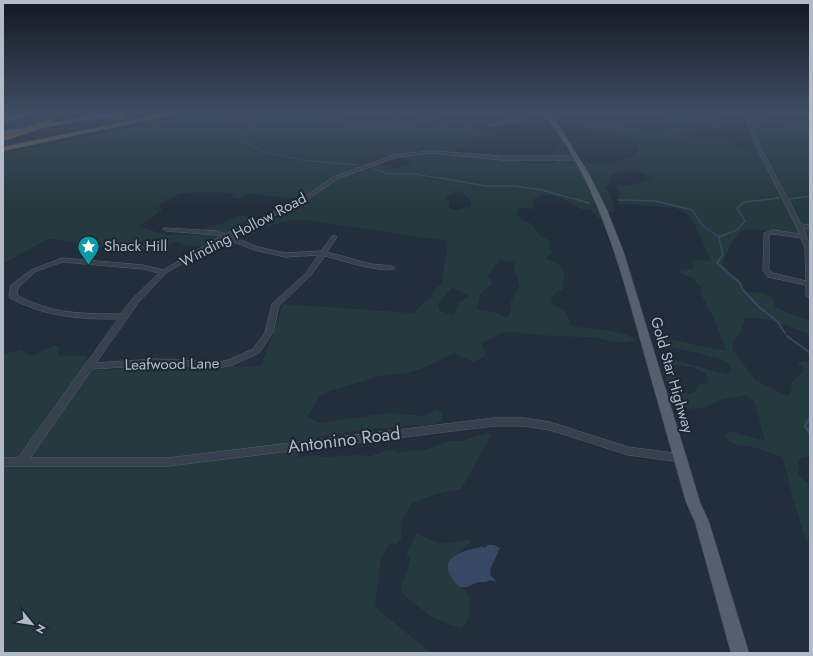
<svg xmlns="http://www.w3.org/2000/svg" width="813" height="656" viewBox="0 0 813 656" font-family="Jost,sans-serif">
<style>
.green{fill:#253a3e;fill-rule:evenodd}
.water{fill:#374864}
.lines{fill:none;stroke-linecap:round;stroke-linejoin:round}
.stream-far3{stroke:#374864;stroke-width:1}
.stream-far2{stroke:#374864;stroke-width:1.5}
.stream-far1{stroke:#374864;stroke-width:2}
.stream{stroke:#374864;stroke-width:2.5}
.building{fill:#424e5f;stroke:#1e2734}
.minor-casing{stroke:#555e6b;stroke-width:1}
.major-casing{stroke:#404956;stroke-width:1}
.highway-casing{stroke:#424b58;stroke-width:1}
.minor{fill:#37404d;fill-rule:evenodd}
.major{fill:#555f6d;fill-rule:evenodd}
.highway{fill:#736854;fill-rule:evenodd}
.highway-bridge-casing{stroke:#424b58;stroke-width:7;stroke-linecap:butt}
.highway-bridge{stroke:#736854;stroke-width:6}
.labels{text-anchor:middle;stroke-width:4;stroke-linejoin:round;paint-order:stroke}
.street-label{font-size:15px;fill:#b3bbc8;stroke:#1c2532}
.poi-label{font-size:15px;fill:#b3bbc8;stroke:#1c2532;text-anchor:start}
.near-street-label{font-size:18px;fill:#b3bbc8;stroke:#1c2532}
</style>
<rect width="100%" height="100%" fill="#232e3d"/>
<path class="green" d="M 32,114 L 64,114 L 38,125 L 3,131 L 3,123 Z
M 191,114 L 319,114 L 317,116 L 345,118 L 341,121 L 366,121 L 370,123 L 408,125 L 416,121 L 414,116 L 416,114 L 442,114 L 437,118 L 426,120 L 420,124 C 432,132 445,120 456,119 C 468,117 473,128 484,131 C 490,133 495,129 502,130 L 489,136 L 473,138 L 468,146 L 456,150 L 458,156 L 520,161 L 531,164 L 551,164 L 557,161 L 552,156 L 554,154 L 552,150 L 559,144 L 562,144 L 568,152 L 567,156 L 559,160 L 563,162 L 570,160 L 609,165 L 634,156 L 638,150 L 638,143 L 614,134 L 598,133 L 583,125 L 584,124 C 596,124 607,124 619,125 C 631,126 660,133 671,126 L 662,114 L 713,114 L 715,116 L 710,122 L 721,126 L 720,128 L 689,129 L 686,132 C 697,144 718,133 731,140 C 737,151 745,149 757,150 L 742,114 L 767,114 L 768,117 L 810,127 L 810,240 L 809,237 L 792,232 L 747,229 C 732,233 728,251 722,264 L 747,292 L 761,293 L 771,296 L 775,306 L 787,313 L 810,320 L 810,334 L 767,319 L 746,318 C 741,326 743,335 733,340 L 732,349 L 756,381 L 788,396 L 792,390 L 791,383 L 805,370 L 797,362 L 810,361 L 810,456 L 800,458 L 798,464 L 799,476 L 810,485 L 810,542 L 805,538 L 793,498 L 783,457 L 756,448 L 738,445 L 728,441 L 725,435 L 729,431 L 765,441 L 755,402 L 746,395 L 720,400 L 711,405 L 703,408 L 693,409 L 677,405 L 666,381 L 666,369 L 676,375 L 678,386 L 684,393 L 692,394 L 696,391 L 699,383 L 705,384 L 709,382 L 706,374 L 693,367 L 667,364 L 662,361 L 663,357 L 729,375 L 731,370 L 729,364 L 721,359 L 666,346 L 654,339 L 659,337 L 726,351 L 716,323 L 702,296 L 701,287 L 692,278 L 680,273 L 680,270 L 693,269 L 692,260 L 711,261 C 702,243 697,216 676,208 L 618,203 L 620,192 L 617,187 L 619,185 L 632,185 L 650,180 C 645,167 620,171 610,176 L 609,185 L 605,187 C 611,191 614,203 614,211 L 601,215 L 600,218 C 595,216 594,212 590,210 C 586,209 581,210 577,207 C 565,200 543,187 532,202 L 535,207 L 532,209 L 519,208 L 516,214 L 522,220 L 530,223 L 538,234 L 548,240 L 551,253 L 545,258 L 560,265 L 565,277 L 562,281 L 563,289 L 554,294 L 550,302 C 559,308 571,311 569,324 C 575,329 583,327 590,328 C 605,330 623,332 636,339 L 635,341 L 621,343 L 592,337 L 552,336 L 511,332 L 501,333 L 483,343 L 482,348 L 485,351 L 485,356 L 473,362 L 454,353 L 428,366 L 411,372 L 376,377 L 330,391 L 321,395 L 307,416 L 320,423 L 388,413 L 425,416 L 437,410 L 441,412 L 443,417 L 441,421 L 434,424 C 412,426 320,431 308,442 C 304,446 302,451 299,455 L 299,457 L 316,455 L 322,457 L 363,455 L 368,457 L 386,451 L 393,450 L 398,453 L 428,449 L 450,441 L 461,441 L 487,433 L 492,434 L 461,489 L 436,494 L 412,503 L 400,523 C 402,530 404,539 396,544 L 390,543 L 381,559 L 375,607 L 431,653 L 3,653 L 3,354 L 21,350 L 28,355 L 35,355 L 53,346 L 59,346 L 58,354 L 62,356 L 85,356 L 96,370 L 261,366 L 283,304 L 412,313 C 420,310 420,303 431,298 L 436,288 L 442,284 L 448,241 L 305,220 L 293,220 L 265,227 L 263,226 L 265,224 L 299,207 L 304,202 L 299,199 L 251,194 L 246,195 L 241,199 L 233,198 L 232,194 L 222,192 L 180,193 L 159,205 L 162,210 L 139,226 L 165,235 L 200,235 L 204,228 C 210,227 215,226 221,224 C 232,219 239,212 252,218 L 202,246 L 188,246 L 176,242 L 163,247 L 146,250 L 86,245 L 55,239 L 47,239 L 3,264 L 3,154 ZM 398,158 L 410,161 L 411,164 L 392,169 L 381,164 ZM 456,191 L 463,192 L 471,202 L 471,206 L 457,210 L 449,208 L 449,202 L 446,198 ZM 499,260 L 513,262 L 515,265 L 515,272 L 520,286 L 511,301 L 510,313 L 506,319 L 498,313 L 477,309 L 480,294 L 492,284 L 490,279 L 487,277 ZM 452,288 L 467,294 L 469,296 L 459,303 L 455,314 L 451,315 L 439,310 L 438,304 Z
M 417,533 L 439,544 L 470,540 L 471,542 L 453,557 L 450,574 C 458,594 473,582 469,613 C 468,620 468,623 461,628 C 435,622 421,609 401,592 C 402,580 409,570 410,558 L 406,556 Z"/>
<path class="water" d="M 488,545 L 494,545 L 500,548 L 490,570 L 491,576 L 497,582 L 490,580 L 486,582 L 478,582 L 467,587 L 459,587 C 445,572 441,559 465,551 C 471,549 477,549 482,546 L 484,548 Z"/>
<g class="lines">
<path class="stream-far3" d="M 218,114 L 237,117 L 254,126 L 241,139 L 260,151 L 302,160 L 357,165
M 374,169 L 388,174 L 414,174 L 446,179"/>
<path class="stream-far2" d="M 440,178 L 486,186 L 515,186 L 542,190 L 589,203
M 789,199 L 810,196
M 618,200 L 656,201 L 692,210 L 703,226 L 719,237
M 718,261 L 723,255 L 719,237 L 737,230 L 745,221 L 737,208 L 744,202 L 779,198"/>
<path class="stream-far1" d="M 719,260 L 717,263 L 740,283 L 742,289 L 760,308 L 777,321 L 785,333
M 787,336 L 810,353"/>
<path class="stream" d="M 810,418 L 805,426 L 810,434"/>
</g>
<path class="building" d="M 520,117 L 528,122 L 491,128 L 485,123 Z"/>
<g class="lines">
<defs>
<path id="minor" d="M 376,114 L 412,114 L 399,117 Z
M 744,114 L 748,114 L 760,146 L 801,224 L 810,225 L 810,229 L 803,228 L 810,244 L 810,298 L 806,296 L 806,285 L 768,277 L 763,270 L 764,233 L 773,230 L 800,234 L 756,146 ZM 773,234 L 801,238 L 805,248 L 806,281 L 773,273 L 769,270 L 769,235 Z
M 431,151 L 503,156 L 575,156 L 578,158 L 575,160 L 503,160 L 431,153 L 397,157 L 337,179 L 304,202 L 231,236 L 258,247 L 285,253 L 321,251 L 332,236 L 334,235 L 337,237 L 327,252 L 371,264 L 392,266 L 395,268 C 386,275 337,259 325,256 L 311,275 L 279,306 L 273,332 L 259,353 L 233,365 L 219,368 L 155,365 L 92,369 L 30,458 L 168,458 L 494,418 L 524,418 L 550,422 L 628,447 L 681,454 L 685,455 L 686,458 L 685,461 L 681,462 L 628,455 L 550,430 L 524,426 L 494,426 L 168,466 L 3,466 L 3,458 L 18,458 L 118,319 C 78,319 46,317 10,298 L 9,296 L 11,285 L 31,270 L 62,258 L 143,265 L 163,270 L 221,236 L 217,235 L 166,231 L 163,229 L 164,228 L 218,231 L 225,234 L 300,200 L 333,177 L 394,155 ZM 226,239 L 254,250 L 285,257 L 318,255 L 306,273 L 272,304 L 265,332 L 253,349 L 228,360 L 219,362 L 155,359 L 96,363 L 138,303 L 166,273 ZM 63,262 L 143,269 L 159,273 L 132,299 L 121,314 C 83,314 51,314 17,295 L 18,288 L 35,272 Z"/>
<path id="major" d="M 544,114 L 550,114 L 556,121 L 589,174 L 607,210 L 624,253 L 700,502 L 709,522 L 749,653 L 731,653 L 695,522 L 686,502 C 671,448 655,393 640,339 C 618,260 596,179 544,114 Z"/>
<path id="highway" d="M 19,114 L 29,114 L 3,123 L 3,119 Z
M 105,114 L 114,115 L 3,135 L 3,131 Z
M 163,114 L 175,114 L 3,151 L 3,147 Z"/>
</defs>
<use href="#minor" class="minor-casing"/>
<use href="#major" class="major-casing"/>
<use href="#highway" class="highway-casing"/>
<use href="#minor" class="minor"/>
<use href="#major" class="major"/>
<use href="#highway" class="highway"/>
<defs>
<path id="highway-bridge" d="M 98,114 L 123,117
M 3,138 L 50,122"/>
</defs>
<use href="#highway-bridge" class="highway-bridge-casing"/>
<use href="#highway-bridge" class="highway-bridge"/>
</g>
<linearGradient id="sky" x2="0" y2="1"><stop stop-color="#131922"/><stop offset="0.55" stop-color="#3f4c62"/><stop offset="1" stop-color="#3f4c62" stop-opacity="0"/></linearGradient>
<rect width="813" height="206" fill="url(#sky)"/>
<defs>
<symbol id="sight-pin" viewBox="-11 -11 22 30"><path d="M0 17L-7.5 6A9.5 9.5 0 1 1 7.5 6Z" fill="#0f9aa8" stroke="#1c2532"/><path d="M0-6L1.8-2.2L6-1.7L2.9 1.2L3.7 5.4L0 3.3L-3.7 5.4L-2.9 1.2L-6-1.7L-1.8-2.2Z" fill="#fff"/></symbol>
</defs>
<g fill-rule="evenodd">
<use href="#sight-pin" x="76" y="234" width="25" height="34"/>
</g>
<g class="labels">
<g class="street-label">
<text transform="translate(243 230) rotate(-28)" y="5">Winding Hollow Road</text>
<text transform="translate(172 364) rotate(-1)" y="5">Leafwood Lane</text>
<text transform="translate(672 375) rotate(74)" y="5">Gold Star Highway</text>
</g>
<g class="poi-label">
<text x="104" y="251">Shack Hill</text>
</g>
<g class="near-street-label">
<text transform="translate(344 440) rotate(-7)" y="6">Antonino Road</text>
</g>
</g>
<rect width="813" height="656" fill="none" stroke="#b3bbc8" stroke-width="8"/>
<g transform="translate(32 624) rotate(120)" stroke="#1c2532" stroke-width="3" paint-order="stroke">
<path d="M0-3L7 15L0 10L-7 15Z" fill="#b3bbc8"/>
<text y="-6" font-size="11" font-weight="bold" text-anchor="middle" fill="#b3bbc8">N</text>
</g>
</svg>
